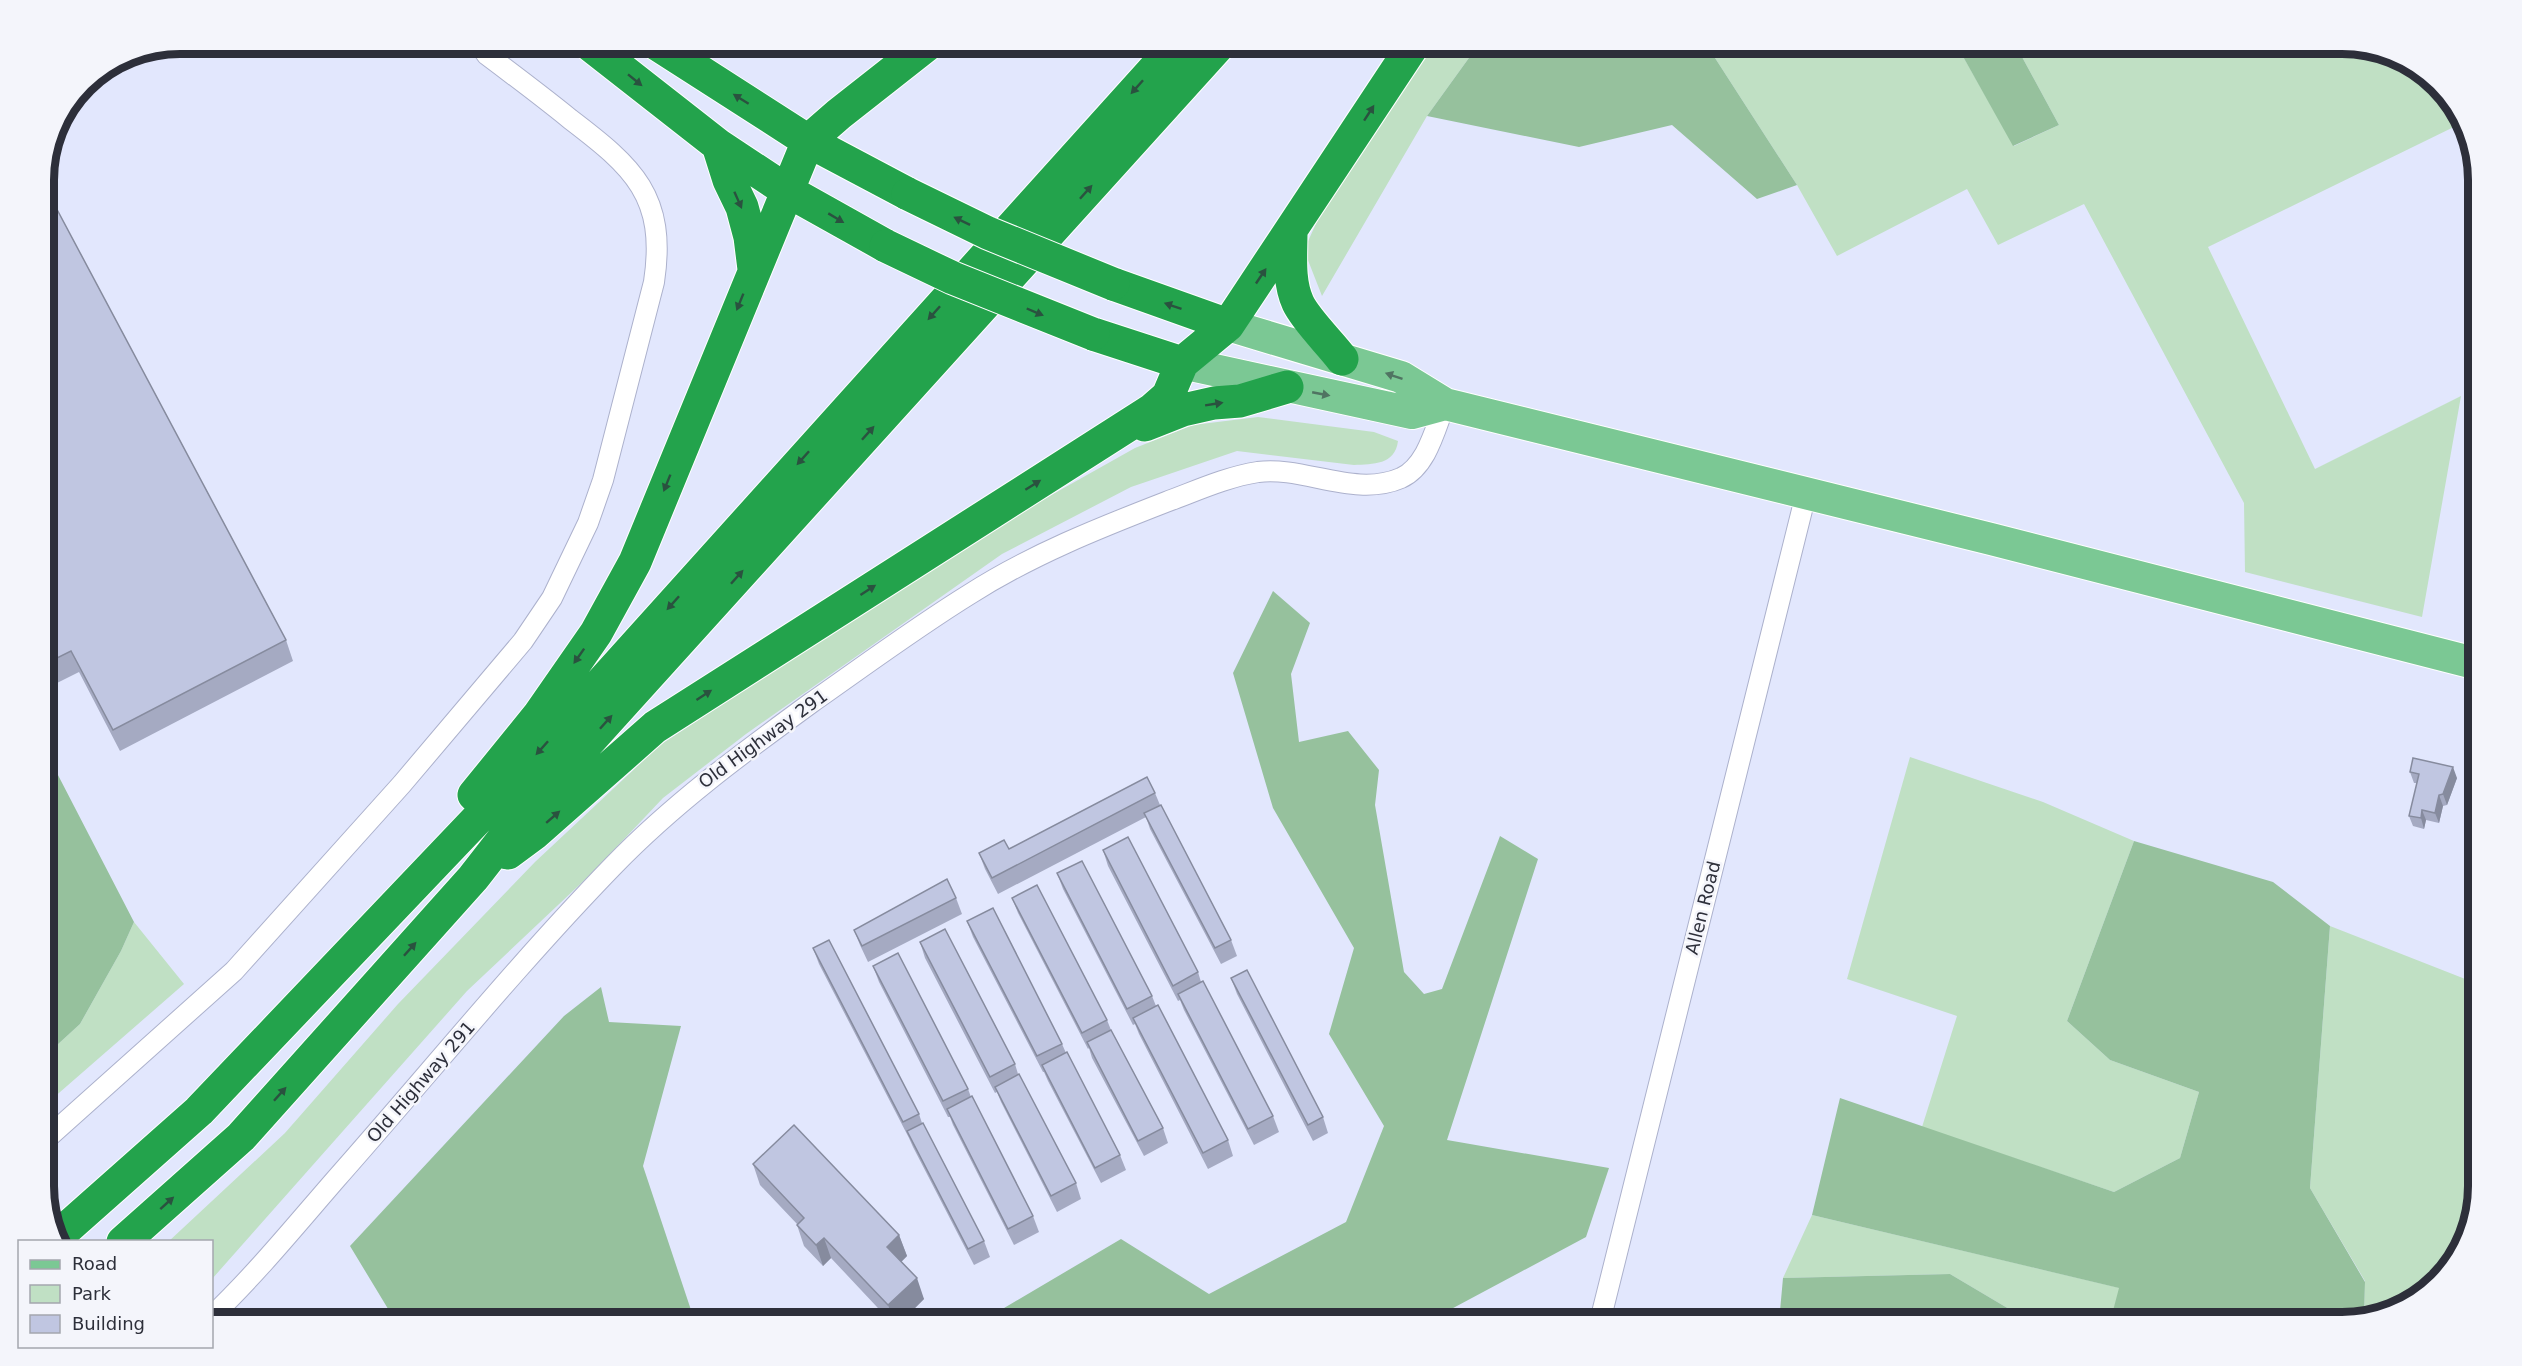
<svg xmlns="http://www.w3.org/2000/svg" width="2522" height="1366" viewBox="0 0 2522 1366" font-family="'DejaVu Sans',sans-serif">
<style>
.green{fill:#c0e0c4}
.forest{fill:#96c19d}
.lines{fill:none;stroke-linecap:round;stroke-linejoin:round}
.street-casing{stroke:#acb1cc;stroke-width:22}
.primary-casing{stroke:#fff;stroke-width:34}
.highway-casing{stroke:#fff;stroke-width:35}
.street{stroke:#fff;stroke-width:20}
.primary{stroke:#7bc894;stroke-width:32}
.highway{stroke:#23a34c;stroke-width:33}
.highway-bridge-casing{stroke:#fff;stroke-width:35;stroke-linecap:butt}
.highway-bridge{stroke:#23a34c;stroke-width:33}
.wall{fill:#a5aac2}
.shaded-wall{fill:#868b9e}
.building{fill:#c0c6e1;stroke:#868b9e;stroke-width:1.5}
.oneway{fill:#2a523f}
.oneway2{fill:#507462}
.labels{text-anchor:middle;stroke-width:5;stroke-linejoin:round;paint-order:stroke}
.street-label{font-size:18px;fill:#2d2f3a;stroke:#f4f5fb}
.rim{fill:none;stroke:#2d2f3a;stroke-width:8}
</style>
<rect width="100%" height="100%" fill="#e2e7fd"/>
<path class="green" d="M 1433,44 L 1479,44 L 1427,116 L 1322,296 L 1304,250 L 1319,217 Z
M 1706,44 L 1956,44 L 2014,146 L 2059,125 L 2015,44 L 2342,44 L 2403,58 L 2456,104 L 2462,123 L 2208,247 L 2315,469 L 2461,396 L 2422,617 L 2245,572 L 2244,503 L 2084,204 L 1998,245 L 1967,189 L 1837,256 L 1797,185 Z
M 1258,417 L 1374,432 L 1398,441 C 1395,465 1373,464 1354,465 L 1237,451 L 1131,487 L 1002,554 L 746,734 L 663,798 L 592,873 L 467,991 L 212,1279 L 212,1242 L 168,1242 L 285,1133 L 398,1004 L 535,862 L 660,745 L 998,525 L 1135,448 L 1193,425 Z
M 1910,757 L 2043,802 L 2134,841 L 2067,1021 L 2110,1060 L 2199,1092 L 2180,1158 L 2114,1192 L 1922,1127 L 1957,1016 L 1847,979 Z
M 134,922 L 184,984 L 44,1106 L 44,1057 L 80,1024 L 121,951 Z
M 2330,926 L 2478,984 L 2478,1186 L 2464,1247 L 2418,1300 L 2364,1316 L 2365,1281 L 2310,1188 Z
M 1812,1215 L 2120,1288 L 2110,1322 L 2031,1322 L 1950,1274 L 1783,1278 Z"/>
<path class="forest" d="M 1479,44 L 1706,44 L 1797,185 L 1757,199 L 1672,125 L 1579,147 L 1427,116 Z
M 1956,44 L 2015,44 L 2059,125 L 2013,146 Z
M 1273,591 L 1310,623 L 1291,674 L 1299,742 L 1348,731 L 1379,770 L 1375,805 L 1404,972 L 1424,994 L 1442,989 L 1500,836 L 1538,859 L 1447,1140 L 1609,1168 L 1586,1237 L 1427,1322 L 997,1322 L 999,1311 L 1121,1239 L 1209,1294 L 1346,1222 L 1384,1126 L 1329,1034 L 1354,948 L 1273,808 L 1233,673 Z
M 44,748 L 134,922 L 121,951 L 80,1024 L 44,1057 Z
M 2134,841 L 2273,882 L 2330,926 L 2310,1188 L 2365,1282 L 2364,1316 L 2343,1322 L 2110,1322 L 2119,1288 L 1812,1215 L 1840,1098 L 2114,1192 L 2180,1158 L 2199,1092 L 2110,1060 L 2067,1021 Z
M 601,987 L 609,1022 L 681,1026 L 643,1166 L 695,1322 L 396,1322 L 350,1246 L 564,1016 Z
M 1950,1274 L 2031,1322 L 1779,1322 L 1783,1278 Z"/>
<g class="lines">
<defs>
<path id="street" d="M 44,1141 L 234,971 L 402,784 L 523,641 L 552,598 L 588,523 L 603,480 L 654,282 C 667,196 633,167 570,119 C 543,97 515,76 487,55 L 479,44
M 212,1316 C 256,1274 296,1225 336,1179 C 428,1075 516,966 613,866 C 673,804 741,754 811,703 C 864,666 915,628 970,594 C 1031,555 1099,528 1166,502 C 1196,491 1226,477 1258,472 C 1304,466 1355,498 1401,478 C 1427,466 1435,429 1445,404
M 1602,1322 L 1602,1313 L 1806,494"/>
<path id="primary" d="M 1228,325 L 1401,377 L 1445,404 L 1991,539 L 2478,664
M 1182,363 L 1412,413 L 1445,404"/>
<path id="highway" d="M 589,44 L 718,145 L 786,190 L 886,246
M 657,44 L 808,141 L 908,194
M 718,145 L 729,180 L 742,207 L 750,237 L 754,269
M 1291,232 C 1291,255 1288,281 1298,303 C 1306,320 1330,343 1342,359
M 1113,284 L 1228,325
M 1093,334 L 1182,363
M 1145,425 L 1183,410 L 1214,403 L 1240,401 L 1287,387
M 474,795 L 539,715 L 596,633 L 635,562 L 808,141 L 839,114 L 928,44
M 508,853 L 535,833 L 655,727 L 1152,410 L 1168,396 L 1182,363 L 1228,325 L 1414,44
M 58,1236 L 199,1111 L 504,791 L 1177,44
M 123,1242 L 241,1137 L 473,878 L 523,814 L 1220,44"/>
</defs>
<use href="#street" class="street-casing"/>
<use href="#primary" class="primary-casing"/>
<use href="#highway" class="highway-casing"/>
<use href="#street" class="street"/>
<use href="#primary" class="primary"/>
<use href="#highway" class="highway"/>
<defs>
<path id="highway-bridge" d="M 908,194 L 988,233 L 1113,284
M 886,246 L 953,278 L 1093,334"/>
</defs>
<use href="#highway-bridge" class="highway-bridge-casing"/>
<use href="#highway-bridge" class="highway-bridge"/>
</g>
<path class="wall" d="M 44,185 L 286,640 L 293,661 L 120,751 L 79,672 L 57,683 L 44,656 L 44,639 L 47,637 L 44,632 Z
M 2410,772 L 2457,778 L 2447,805 L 2443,806 L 2439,823 L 2426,820 L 2424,829 L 2413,826 L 2409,816 L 2417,783 L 2414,783 Z
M 1155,793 L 1160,805 L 1231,940 L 1237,956 L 1221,964 L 1150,829 L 1146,817 L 998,894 L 985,869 L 979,853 L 1009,849 Z
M 1103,850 L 1198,972 L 1201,982 L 1273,1116 L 1279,1132 L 1254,1145 L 1184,1010 L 1180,1000 L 1178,1001 L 1108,866 Z
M 1057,873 L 1152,996 L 1156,1006 L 1228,1140 L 1233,1156 L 1208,1169 L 1139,1034 L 1135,1024 L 1133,1025 L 1063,889 Z
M 956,898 L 962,914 L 868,962 L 860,945 L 854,930 Z
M 1012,898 L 1107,1020 L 1111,1030 L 1163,1128 L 1168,1143 L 1144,1156 L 1092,1058 L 1089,1048 L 1088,1049 L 1018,913 Z
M 967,921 L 1062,1044 L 1066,1053 L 1120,1155 L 1126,1170 L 1101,1183 L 1048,1081 L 1044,1072 L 1043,1072 L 973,937 Z
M 920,942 L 1015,1064 L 1018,1074 L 1076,1183 L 1081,1199 L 1057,1212 L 1001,1102 L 997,1092 L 995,1093 L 925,958 Z
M 813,948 L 919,1114 L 922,1123 L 984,1241 L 990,1257 L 974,1265 L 913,1147 L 909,1138 L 819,964 Z
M 873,966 L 968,1089 L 971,1097 L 1033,1216 L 1039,1232 L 1014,1245 L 953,1125 L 950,1117 L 948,1117 L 879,982 Z
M 1231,978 L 1323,1117 L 1328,1133 L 1313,1141 L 1237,994 Z
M 753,1164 L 899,1235 L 907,1256 L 901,1262 L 924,1299 L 900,1323 L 892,1323 L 831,1258 L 823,1266 L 804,1246 L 797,1225 L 797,1224 L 760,1185 Z"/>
<path class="shaded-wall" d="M 2453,767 L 2457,778 L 2447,805 L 2443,794 Z
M 2439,795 L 2443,806 L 2439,823 L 2435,813 Z
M 2422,810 L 2426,820 L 2424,829 L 2421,818 Z
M 899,1235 L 907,1256 L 895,1268 L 887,1247 Z
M 824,1238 L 831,1258 L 823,1266 L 816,1245 Z
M 917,1278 L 924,1299 L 900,1323 L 895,1323 L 888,1305 Z"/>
<path class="building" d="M 44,185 L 286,640 L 113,730 L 71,651 L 49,662 L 44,652 L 44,639 L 49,636 L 44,626 Z
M 2413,758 L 2453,767 L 2443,794 L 2439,795 L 2435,813 L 2422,810 L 2421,818 L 2409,816 L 2419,774 L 2410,772 Z
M 1147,777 L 1155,793 L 992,878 L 979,853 L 1004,840 L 1009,849 Z
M 1161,805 L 1231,940 L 1215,948 L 1144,813 Z
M 1128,837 L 1198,972 L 1173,986 L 1103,850 Z
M 1082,861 L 1152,996 L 1127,1009 L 1057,873 Z
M 947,879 L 956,898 L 862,946 L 854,930 Z
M 1037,885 L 1107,1020 L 1082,1033 L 1012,898 Z
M 993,908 L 1062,1044 L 1037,1056 L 967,921 Z
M 945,929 L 1015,1064 L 990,1077 L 920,942 Z
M 829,940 L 919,1114 L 903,1122 L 813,948 Z
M 898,953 L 968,1089 L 943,1101 L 873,966 Z
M 1247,970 L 1323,1117 L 1308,1125 L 1231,978 Z
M 1203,981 L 1273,1116 L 1248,1129 L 1178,994 Z
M 1158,1005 L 1228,1140 L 1203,1153 L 1133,1018 Z
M 1111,1030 L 1163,1128 L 1138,1141 L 1087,1042 Z
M 1067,1052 L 1120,1155 L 1095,1168 L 1042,1065 Z
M 1019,1074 L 1076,1183 L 1051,1196 L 995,1087 Z
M 972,1096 L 1033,1216 L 1008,1229 L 947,1109 Z
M 923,1123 L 984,1241 L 968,1249 L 907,1131 Z
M 794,1125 L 899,1235 L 887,1247 L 917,1278 L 888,1305 L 824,1238 L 816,1245 L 797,1225 L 804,1218 L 753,1164 Z"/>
<defs><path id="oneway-solid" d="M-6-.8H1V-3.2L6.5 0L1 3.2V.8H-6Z" transform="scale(1.5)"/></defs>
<g class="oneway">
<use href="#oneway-solid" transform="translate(635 80) rotate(39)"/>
<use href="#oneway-solid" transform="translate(1137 87) rotate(132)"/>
<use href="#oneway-solid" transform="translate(741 99) rotate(-148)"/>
<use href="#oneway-solid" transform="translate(1369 113) rotate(-57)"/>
<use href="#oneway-solid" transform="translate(1086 192) rotate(-48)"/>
<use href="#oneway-solid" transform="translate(738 200) rotate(66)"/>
<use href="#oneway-solid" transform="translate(836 218) rotate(31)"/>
<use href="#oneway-solid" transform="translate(962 221) rotate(-154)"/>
<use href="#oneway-solid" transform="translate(1261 276) rotate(-56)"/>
<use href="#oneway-solid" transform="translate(740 302) rotate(112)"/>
<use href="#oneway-solid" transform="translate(1173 306) rotate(-161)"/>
<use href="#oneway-solid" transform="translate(1035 312) rotate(23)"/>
<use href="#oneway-solid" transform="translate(934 313) rotate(132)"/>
<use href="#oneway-solid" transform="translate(1214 404) rotate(-9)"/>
<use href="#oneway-solid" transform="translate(868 433) rotate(-48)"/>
<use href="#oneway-solid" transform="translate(803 458) rotate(132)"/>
<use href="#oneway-solid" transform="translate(667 483) rotate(112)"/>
<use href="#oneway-solid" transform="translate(1033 485) rotate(-32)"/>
<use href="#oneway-solid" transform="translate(737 577) rotate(-48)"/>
<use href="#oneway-solid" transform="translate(868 590) rotate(-33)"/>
<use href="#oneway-solid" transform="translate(673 603) rotate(132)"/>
<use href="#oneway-solid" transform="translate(579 656) rotate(125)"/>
<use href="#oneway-solid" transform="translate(704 695) rotate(-33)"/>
<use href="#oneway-solid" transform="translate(606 722) rotate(-48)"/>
<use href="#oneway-solid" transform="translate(542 748) rotate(132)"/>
<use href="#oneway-solid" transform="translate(553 817) rotate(-41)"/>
<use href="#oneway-solid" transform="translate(410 949) rotate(-48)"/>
<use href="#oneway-solid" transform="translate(280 1094) rotate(-48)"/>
<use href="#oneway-solid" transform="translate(167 1203) rotate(-42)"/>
</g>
<g class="oneway2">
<use href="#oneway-solid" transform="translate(1394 376) rotate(-161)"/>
<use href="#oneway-solid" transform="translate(1321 394) rotate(11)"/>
</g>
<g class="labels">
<g class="street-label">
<text transform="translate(763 739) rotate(-36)" y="6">Old Highway 291</text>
<text transform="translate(1703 908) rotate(-76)" y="6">Allen Road</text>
<text transform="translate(421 1082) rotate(-49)" y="6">Old Highway 291</text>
</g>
</g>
<path d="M0 0H2522V1366H0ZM180 54H2342A126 126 0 0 1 2468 180V1186A126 126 0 0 1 2342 1312H180A126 126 0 0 1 54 1186V180A126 126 0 0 1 180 54Z" fill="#f4f5fb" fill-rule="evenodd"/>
<path class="rim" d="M180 54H2342A126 126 0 0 1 2468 180V1186A126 126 0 0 1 2342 1312H180A126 126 0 0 1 54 1186V180A126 126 0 0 1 180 54Z"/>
<rect x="18" y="1240" width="195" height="108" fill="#f4f5fb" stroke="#a4a6ae" stroke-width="1.5"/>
<rect x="30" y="1260" width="30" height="9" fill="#7bc894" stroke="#a4a6ae" stroke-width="1.5"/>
<text x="72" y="1270" font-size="18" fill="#2d2f3a">Road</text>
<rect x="30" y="1285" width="30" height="18" fill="#c0e0c4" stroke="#a4a6ae" stroke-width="1.5"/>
<text x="72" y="1300" font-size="18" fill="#2d2f3a">Park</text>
<rect x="30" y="1315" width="30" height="18" fill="#c0c6e1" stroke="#a4a6ae" stroke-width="1.5"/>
<text x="72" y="1330" font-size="18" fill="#2d2f3a">Building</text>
</svg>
